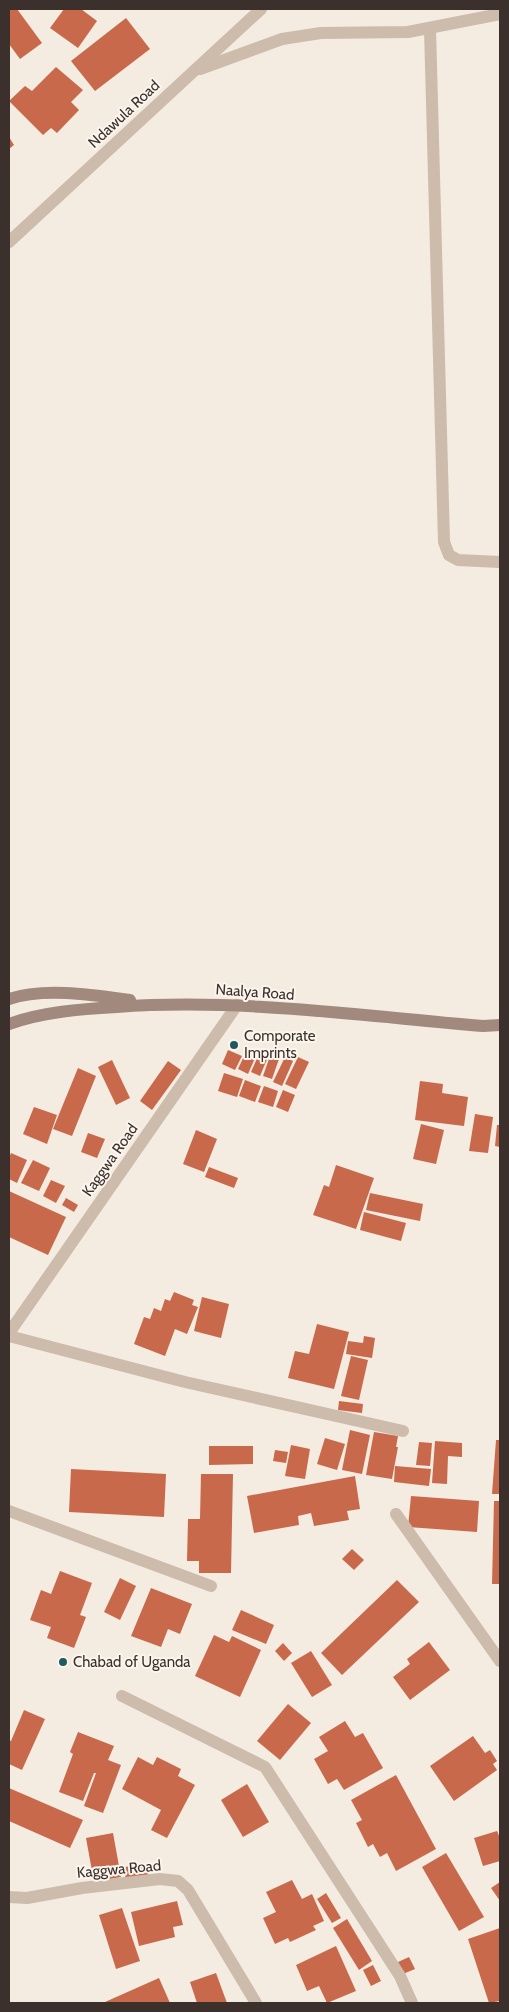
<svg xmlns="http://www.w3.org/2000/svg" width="509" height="2012" viewBox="0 0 509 2012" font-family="Cabin,sans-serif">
<rect width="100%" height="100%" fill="#f4ebe1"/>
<g fill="#c8694b">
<polygon points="9,9 17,9 42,43 20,59 9,44"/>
<polygon points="64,9 81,9 97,21 78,48 50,28"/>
<polygon points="126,18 150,49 95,91 71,61"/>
<polygon points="56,67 83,90 71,102 79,110 57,133 51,128 43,135 9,101 25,86 32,91"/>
<polygon points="9,137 14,145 9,149"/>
<polygon points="228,1050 242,1056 235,1070 222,1064"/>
<polygon points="245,1054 255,1058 248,1074 238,1069"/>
<polygon points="259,1054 268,1057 260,1076 251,1072"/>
<polygon points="270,1056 279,1059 272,1079 263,1076"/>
<polygon points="285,1057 293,1061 282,1086 273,1082"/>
<polygon points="298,1057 309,1062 296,1089 285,1084"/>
<polygon points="112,1060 130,1098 116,1105 98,1067"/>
<polygon points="168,1061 181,1070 152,1110 140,1101"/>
<polygon points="78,1068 96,1076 72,1136 53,1129"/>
<polygon points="224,1073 243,1079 237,1097 218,1091"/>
<polygon points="245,1080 261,1086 255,1102 239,1096"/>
<polygon points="420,1081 443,1084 442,1093 468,1097 464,1126 415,1120"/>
<polygon points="264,1086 278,1091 273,1107 258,1102"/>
<polygon points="283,1090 295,1095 288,1112 276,1107"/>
<polygon points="34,1107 57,1115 47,1144 23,1134"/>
<polygon points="475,1114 493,1117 488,1153 469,1151"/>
<polygon points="421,1124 444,1130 436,1164 413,1159"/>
<polygon points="497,1125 500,1125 500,1147 495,1146"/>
<polygon points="196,1130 217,1139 204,1172 183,1164"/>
<polygon points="88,1133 105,1139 97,1158 81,1152"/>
<polygon points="11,1153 27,1160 17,1183 9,1179 9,1158"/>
<polygon points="33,1160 50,1168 39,1191 21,1183"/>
<polygon points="336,1165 374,1178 356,1229 313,1215 324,1185 329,1187"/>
<polygon points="209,1167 238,1178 234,1188 205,1177"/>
<polygon points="51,1180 65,1186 56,1203 43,1196"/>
<polygon points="9,1191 66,1217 48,1255 9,1237"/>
<polygon points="370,1193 423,1204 420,1221 366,1210"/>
<polygon points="66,1198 78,1205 74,1212 62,1205"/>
<polygon points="364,1212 406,1223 401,1241 360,1230"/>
<polygon points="174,1292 194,1300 192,1305 198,1307 187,1334 175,1329 165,1356 134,1344 144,1317 150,1319 154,1308 161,1311 165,1299 170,1301"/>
<polygon points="202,1297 229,1304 221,1338 194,1331"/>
<polygon points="317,1324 349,1332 334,1389 288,1378 295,1351 309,1354"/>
<polygon points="364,1336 375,1338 372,1358 346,1354 348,1341 363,1343"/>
<polygon points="351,1356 368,1360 359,1400 341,1396"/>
<polygon points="339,1401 363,1404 362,1413 338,1410"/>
<polygon points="350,1430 370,1435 362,1474 342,1470"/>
<polygon points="374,1432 398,1436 396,1447 398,1447 392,1479 366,1475"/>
<polygon points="325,1438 345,1444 337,1470 317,1464"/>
<polygon points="496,1440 500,1440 500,1494 492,1494"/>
<polygon points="435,1441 462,1443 462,1457 448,1456 447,1484 432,1483"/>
<polygon points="419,1442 432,1443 430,1466 416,1465"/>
<polygon points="291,1445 310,1449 305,1479 285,1476"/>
<polygon points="209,1446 253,1446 253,1464 209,1465"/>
<polygon points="275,1450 288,1452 286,1463 273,1461"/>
<polygon points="395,1466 431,1469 429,1486 394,1482"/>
<polygon points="71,1469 166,1474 164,1517 69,1512"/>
<polygon points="201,1474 233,1474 231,1573 199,1573 199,1561 187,1561 188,1519 200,1519"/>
<polygon points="355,1476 360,1509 347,1511 349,1520 314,1526 311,1513 298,1516 299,1525 254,1533 247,1496"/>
<polygon points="411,1496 479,1501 477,1532 408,1527"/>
<polygon points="494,1501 500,1501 500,1584 492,1584"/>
<polygon points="352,1549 364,1560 354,1570 342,1559"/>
<polygon points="60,1571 92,1583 80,1615 86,1617 74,1648 47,1638 51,1627 30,1620 41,1590 51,1594"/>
<polygon points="120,1578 136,1586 120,1620 104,1612"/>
<polygon points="397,1580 419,1602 342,1675 321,1653"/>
<polygon points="151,1588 192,1604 180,1634 168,1629 161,1647 131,1636"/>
<polygon points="241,1610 274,1625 266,1644 232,1630"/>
<polygon points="214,1635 229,1642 232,1636 261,1650 240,1697 195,1676"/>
<polygon points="429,1642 450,1670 410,1700 393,1677 410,1664 407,1659"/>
<polygon points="283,1643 292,1653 284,1661 275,1651"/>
<polygon points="311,1651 332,1685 312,1697 291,1663"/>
<polygon points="288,1704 311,1723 280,1760 257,1741"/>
<polygon points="24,1710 45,1719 22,1770 9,1764 9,1740 11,1741"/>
<polygon points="345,1721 355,1737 363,1733 383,1768 344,1790 337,1779 328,1784 314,1759 328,1751 319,1737"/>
<polygon points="78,1732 114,1746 108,1760 121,1765 103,1813 84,1806 96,1773 94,1773 83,1801 59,1792 73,1754 70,1752"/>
<polygon points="473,1736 485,1753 490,1750 497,1761 493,1764 497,1770 454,1801 430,1766"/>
<polygon points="138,1757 153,1765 157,1757 181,1769 178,1776 195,1785 167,1838 151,1830 161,1810 122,1789"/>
<polygon points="396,1775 436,1849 396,1871 387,1853 380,1857 373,1844 368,1847 356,1823 362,1820 351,1800"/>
<polygon points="247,1784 269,1822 243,1837 221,1800"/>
<polygon points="9,1788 83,1820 70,1848 9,1821"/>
<polygon points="497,1831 500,1838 500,1861 483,1866 474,1838"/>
<polygon points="113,1833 121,1877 94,1882 86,1838"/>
<polygon points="446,1853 484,1917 459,1931 422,1867"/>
<polygon points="147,1864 149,1877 126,1881 124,1867"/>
<polygon points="292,1880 302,1899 312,1894 324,1921 313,1926 316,1930 290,1942 288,1938 275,1944 263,1918 276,1912 266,1892"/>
<polygon points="500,1882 500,1901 491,1888"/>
<polygon points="326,1893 341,1918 332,1923 317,1899"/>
<polygon points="177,1901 183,1925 173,1927 175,1937 139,1946 131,1912"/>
<polygon points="122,1908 140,1961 116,1969 99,1915"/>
<polygon points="347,1919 372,1961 359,1970 333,1928"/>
<polygon points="500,1928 500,2001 489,2003 468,1939"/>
<polygon points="336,1946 356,1991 327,2003 319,1986 307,1991 296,1965"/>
<polygon points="409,1957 415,1969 403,1974 398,1962"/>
<polygon points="373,1965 381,1981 371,1986 363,1970"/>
<polygon points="216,1973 227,2003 197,2003 190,1982"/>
<polygon points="159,1978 170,2003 105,2003 105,2002"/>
</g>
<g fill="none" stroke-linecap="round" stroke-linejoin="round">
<g stroke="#cdbbac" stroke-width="12">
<polyline points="430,29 444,542 449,555 458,560 500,562"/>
<polyline points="200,69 282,39 321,33 408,32 500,14"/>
<polyline points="9,242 261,9"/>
<polyline points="9,1333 237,1005"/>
<polyline points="9,1336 185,1382 403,1431"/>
<polyline points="9,1511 211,1586"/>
<polyline points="396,1514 500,1661"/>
<polyline points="122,1696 265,1767 400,1976 412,2003"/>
<polyline points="9,1897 27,1898 82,1888 160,1879 178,1881 188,1890 256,2003"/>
</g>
<g stroke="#a18a7d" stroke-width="12">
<path d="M9,999c35,-12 85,-4 121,1"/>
<path d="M9,1024c33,-12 72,-15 108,-17 122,-9 245,9 366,19l17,-1"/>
</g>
</g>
<g fill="#1f5a5e" stroke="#fbf5ee" stroke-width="2">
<circle cx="234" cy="1045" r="5"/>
<circle cx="63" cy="1662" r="5"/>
</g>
<g text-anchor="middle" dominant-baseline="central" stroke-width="4" stroke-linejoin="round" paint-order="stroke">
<g font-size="15" fill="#3b302b" stroke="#fbf5ee">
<text transform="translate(124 114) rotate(-43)">Ndawula Road</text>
<text transform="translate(255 992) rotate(4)">Naalya Road</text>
<text transform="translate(110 1160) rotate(-55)">Kaggwa Road</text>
<text transform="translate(119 1869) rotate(-5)">Kaggwa Road</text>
</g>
<g font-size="15" fill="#3b302b" stroke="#fbf5ee" text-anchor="start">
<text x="244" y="1036">Comporate<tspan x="244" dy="17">Imprints</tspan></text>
<text x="73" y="1662">Chabad of Uganda</text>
</g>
</g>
<rect width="509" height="2012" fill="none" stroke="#3b302b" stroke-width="20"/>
</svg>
